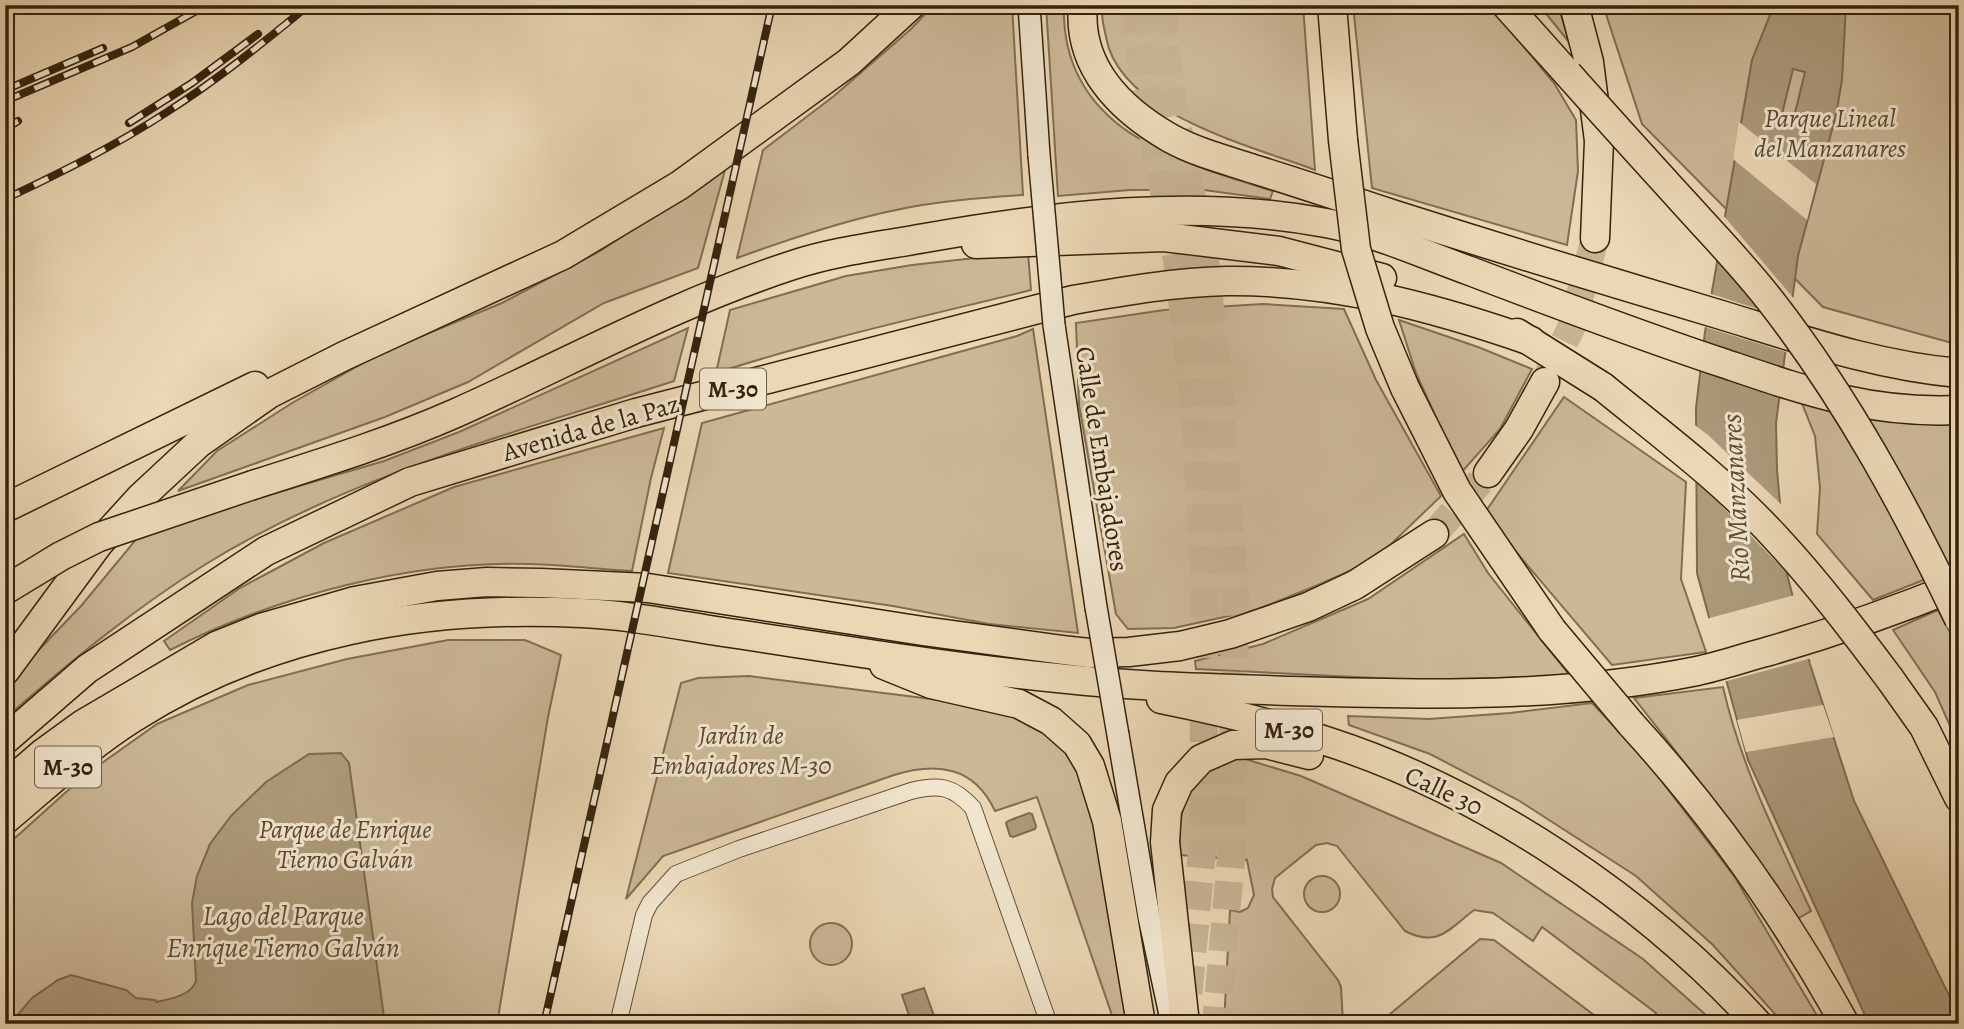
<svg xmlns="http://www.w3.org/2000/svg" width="1964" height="1029" viewBox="0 0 1964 1029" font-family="Alegreya,serif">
<rect width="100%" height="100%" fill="#ead7b4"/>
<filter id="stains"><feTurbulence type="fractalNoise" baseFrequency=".00286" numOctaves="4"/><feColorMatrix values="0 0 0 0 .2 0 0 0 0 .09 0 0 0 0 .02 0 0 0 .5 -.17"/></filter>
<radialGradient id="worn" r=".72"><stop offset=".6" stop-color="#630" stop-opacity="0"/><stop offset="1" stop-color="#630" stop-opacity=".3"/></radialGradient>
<g fill="#cbb897" stroke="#806e52" stroke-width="2">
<path d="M934,5h78l11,190c-42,3 -85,6 -127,15 -54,11 -107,29 -159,48l26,-108 71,-54 77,-67z"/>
<path d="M1046,5h18c-4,124 113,157 209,186l-3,8 -66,-9h-74l-72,6z"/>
<path d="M1104,5h199l12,165c-63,-24 -196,-56 -209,-133 -2,-11 -6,-21 -2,-32z"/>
<polygon points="1353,5 1489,5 1554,83 1576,120 1578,171 1567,245 1372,188"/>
<polygon points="1539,5 1558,5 1569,42"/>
<polygon points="1603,5 1959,5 1959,345 1823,307 1642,124"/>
<polygon points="725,170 698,268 604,303 468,382 385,417 178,491 217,451 292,403 383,352 502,303 600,251"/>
<path d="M1028,252l3,38c-105,26 -211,49 -315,83l14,-63 116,-34 66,-11z"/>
<polygon points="1263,304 1344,309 1376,380 1441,496 1387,548 1354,569 1318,585 1256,610 1174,628 1128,629 1116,614 1079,405 1076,323 1164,310"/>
<polygon points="1399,320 1478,347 1532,369 1500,429 1461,473 1416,373"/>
<path d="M688,328l-14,53c-159,52 -324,94 -468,183 -71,44 -135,97 -198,152l-3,-3v-19l26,-36 50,-52 57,-69 62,-22 184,-54 75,-29z"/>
<polygon points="1033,329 1078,633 989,624 893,606 668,573 702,423 1017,336"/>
<polygon points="1564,397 1686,482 1681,579 1706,652 1612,665 1484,514"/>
<polygon points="1801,401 1959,423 1959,566 1873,600 1817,534 1820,488 1815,436"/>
<path d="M664,428l-13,50 -19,93c-34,-2 -68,-6 -101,-7 -120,-4 -254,32 -361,86l-6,-9 76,-53 84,-45 130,-56z"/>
<polygon points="1464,534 1488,573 1570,676 1415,680 1196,669 1195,661 1263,644 1368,599"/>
<polygon points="1938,610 1959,649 1959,746 1935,692 1893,630"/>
<polygon points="448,640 525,640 561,655 548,717 497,1024 5,1024 5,847 85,775 157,724 248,685 347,659"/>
<path d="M749,676l254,32 25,9 43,35 25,74 35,198h-16l-78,-227 -42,14c-21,-45 -58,-49 -101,-36l-231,81 -37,43 55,-216 17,-5z"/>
<path d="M1723,687c18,80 54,150 88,224l-14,8 -61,-91 -102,-130z"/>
<polygon points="1592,703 1644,758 1734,876 1822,1024 1784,1024 1713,945 1636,876 1518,800 1430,754 1349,725 1348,716 1429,719 1510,713"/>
<path d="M1245,759l56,17 200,87 142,96 73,65h-67l7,-11 -114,-86 -9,14 -40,-28 -19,-3c-25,19 -36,38 -69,21l-68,-85 -10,-3 -11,2 -41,33 -3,11 1,8 65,83 3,7 2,37h-119l6,-114 10,2 8,-4 6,-13 -7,-35 -67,-5c-3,-32 1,-68 34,-85 9,-5 21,-8 31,-11z"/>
<circle cx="1322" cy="894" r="18"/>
<circle cx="831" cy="944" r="21"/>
<polygon points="1480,939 1494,940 1606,1024 1378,1024"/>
</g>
<g fill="#ac9a7b" stroke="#7c6a4f" stroke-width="2" fill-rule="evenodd">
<path d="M1774,5h72l-4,75 -6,35 -38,141 -22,167 1,47 9,100 24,94 44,137 105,215v8h-90l-121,-264 -51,-187 -1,-165 9,-76 47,-272zM1793,69l12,3 -11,45 -12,-3z"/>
<path d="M341,753l8,10 36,261h-193l-6,-6 -10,6h-166l22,-26 26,-18 13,-5 55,15 10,8 19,2 1,2c14,-3 35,-6 40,-21l-4,-78 5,-27 13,-32 21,-28 35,-34 43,-28z"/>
<polygon points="1029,813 1032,814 1036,826 1035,829 1013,837 1010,836 1006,823 1008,821"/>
<polygon points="924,988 937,1024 912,1024 902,995"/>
</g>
<g fill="#ead7b4">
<polygon points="1739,122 1816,184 1807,220 1733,159"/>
<polygon points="1723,215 1796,301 1789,353 1702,326 1708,293 1758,309 1715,257"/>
<polygon points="1692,423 1708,435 1784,507 1791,577 1712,496 1692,479"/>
<polygon points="1795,595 1812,658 1723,682 1706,619"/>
<polygon points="1823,705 1834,737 1746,752 1737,720"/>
</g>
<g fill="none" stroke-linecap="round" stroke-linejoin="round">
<g stroke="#c6b392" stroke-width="28" stroke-dasharray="28 14" stroke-linecap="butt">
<polyline points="1137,5 1138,41 1150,120 1177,259 1195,408 1205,585 1203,841 1188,998"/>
<polyline points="1165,5 1164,40 1176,120 1205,261 1220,399 1235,597 1232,848 1216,1024"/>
<polyline points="1546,379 1572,326 1595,238"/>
<polyline points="1434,534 1488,473"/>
</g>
<g stroke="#625036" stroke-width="18">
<path id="minor" d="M618,1024l26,-109 6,-12 26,-29 63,-25 172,-58c28,-7 42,-5 62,17l76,216"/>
</g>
<g stroke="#34230c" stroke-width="24">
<g id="secondary">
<polyline points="1029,5 1039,155"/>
<polyline points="1054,325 1096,607"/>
<polyline points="1118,735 1149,917 1172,1024"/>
</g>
</g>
<g stroke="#34230c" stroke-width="31">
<g id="motorway">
<path d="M1083,5c-6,62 38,105 87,133 27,15 60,23 90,33 45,14 90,29 135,44 107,34 215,67 323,99 79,24 158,52 241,59"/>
<polyline points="1332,5 1343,140"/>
<polyline points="1506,5 1568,74"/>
<polyline points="1574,5 1589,62 1599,141 1595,238"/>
<polyline points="976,244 1164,237 1279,251 1382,278"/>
<polyline points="1517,333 1603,387"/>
<polyline points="1405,388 1457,491 1552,630"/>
<polyline points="1488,473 1519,429 1545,382"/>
<path d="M253,485c69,-22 137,-43 203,-72 112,-50 220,-110 337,-148 42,-14 88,-19 132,-27 131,-23 268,-40 401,-15 49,9 97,31 144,48 84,32 168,64 253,92 83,28 146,51 236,47"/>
<polyline points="5,508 255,386"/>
<polyline points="884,665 931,684 1019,704 1051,721 1077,744 1090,766 1107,821 1141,1024"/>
<polyline points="5,671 99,543 141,497 199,443 269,394 344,356 563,255 680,185 849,62 911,5"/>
<polyline points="1890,679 1924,727 1959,798"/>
<path d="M1161,699c55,11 111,24 165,42 159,51 320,160 432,283"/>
<path d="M1631,724c85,93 153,190 214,300"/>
<path d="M5,740l82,-71 179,-118 144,-69 226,-69 437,-113c51,-9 103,-18 154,-19 106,-1 206,26 304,60"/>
<polyline points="5,786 43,753 83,724 216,646 261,628 355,601 437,586 487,582 541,583 648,588 923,631 1063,650 1089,653 1129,652 1180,646 1230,634 1308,607 1355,585 1434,534"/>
<path d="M5,820c42,-35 82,-73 128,-102 134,-86 292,-113 449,-105 47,2 95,12 141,19 115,17 229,36 344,47 74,8 149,9 224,12 135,4 273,7 406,-20 23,-5 46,-13 69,-19 66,-19 129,-41 193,-67"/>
<polyline points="1185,1024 1165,842 1167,810 1179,783 1201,759 1233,745 1266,744 1309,755"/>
</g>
</g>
<use href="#minor" stroke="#f1e5ce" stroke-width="16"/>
<use href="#secondary" stroke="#f1e5ce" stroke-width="21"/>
<use href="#motorway" stroke="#ead7b4" stroke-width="28"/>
<g stroke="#34230c" stroke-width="8">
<g id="rail">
<polyline points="5,90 103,48"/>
<polyline points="5,101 132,47 207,5"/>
<polyline points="129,123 192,83 258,34"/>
<polyline points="5,129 18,121"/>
<path d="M5,199c55,-26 110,-53 162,-87 50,-32 96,-69 142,-107"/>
<polyline points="544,1024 772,5"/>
</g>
</g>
<use href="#rail" stroke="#f1e5ce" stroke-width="5" stroke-dasharray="16" stroke-linecap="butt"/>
<g stroke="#34230c" stroke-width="24" stroke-linecap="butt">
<g id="secondary-bridge">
<polyline points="1039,155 1054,325"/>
<polyline points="1096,607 1118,735"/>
</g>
</g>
<g stroke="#34230c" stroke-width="31" stroke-linecap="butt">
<g id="motorway-bridge">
<path d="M1568,74c40,45 80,89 121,134 28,31 58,62 84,96 75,97 133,204 186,315"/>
<polyline points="1343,140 1356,249 1380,328 1405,388"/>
<path d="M1603,387c59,48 121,94 173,151 41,44 78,93 114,141"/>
<polyline points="5,590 61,556 99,537 253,485"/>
<polyline points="1552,630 1631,724"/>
</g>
</g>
<use href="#secondary-bridge" stroke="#f1e5ce" stroke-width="21"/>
<use href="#motorway-bridge" stroke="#ead7b4" stroke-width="28"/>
</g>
<g text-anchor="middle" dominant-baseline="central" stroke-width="6" stroke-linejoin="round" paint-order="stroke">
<g fill="#f1e5ce" stroke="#6d5d46" stroke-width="2">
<rect x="700" y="368.5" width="66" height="41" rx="5"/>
<rect x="1256" y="709.5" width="66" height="41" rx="5"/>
<rect x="35" y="746.5" width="66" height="41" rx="5"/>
</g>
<g font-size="24" font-weight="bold" fill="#34230c">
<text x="733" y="389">M-30</text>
<text x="1289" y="730">M-30</text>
<text x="68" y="767">M-30</text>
</g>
<g font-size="26" font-style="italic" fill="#5a482f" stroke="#f1e5ce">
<text x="1830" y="118">Parque Lineal<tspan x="1830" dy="30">del Manzanares</tspan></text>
<text x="741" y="735">Jardín de<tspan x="741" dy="30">Embajadores M-30</tspan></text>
<text x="345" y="829">Parque de Enrique<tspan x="345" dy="30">Tierno Galván</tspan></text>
</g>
<g font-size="26" fill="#34230c" stroke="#f1e5ce">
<text transform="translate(591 428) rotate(-16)">Avenida de la Paz</text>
<text transform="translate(1102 459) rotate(81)">Calle de Embajadores</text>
<text transform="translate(1444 791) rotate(25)">Calle 30</text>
</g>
<g font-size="28" font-style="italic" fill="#5e4d33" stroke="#f1e5ce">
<text transform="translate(1736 498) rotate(-93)">Río Manzanares</text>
<text x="283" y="916">Lago del Parque<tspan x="283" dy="32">Enrique Tierno Galván</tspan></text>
</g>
</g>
<rect width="1964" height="1029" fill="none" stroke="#ead7b4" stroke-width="28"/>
<rect x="7" y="7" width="1950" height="1015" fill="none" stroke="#34230c" stroke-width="3.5"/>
<rect x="14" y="14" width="1936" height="1001" fill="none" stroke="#34230c" stroke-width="2"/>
<rect width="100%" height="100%" filter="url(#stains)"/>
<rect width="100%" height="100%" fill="url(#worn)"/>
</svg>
